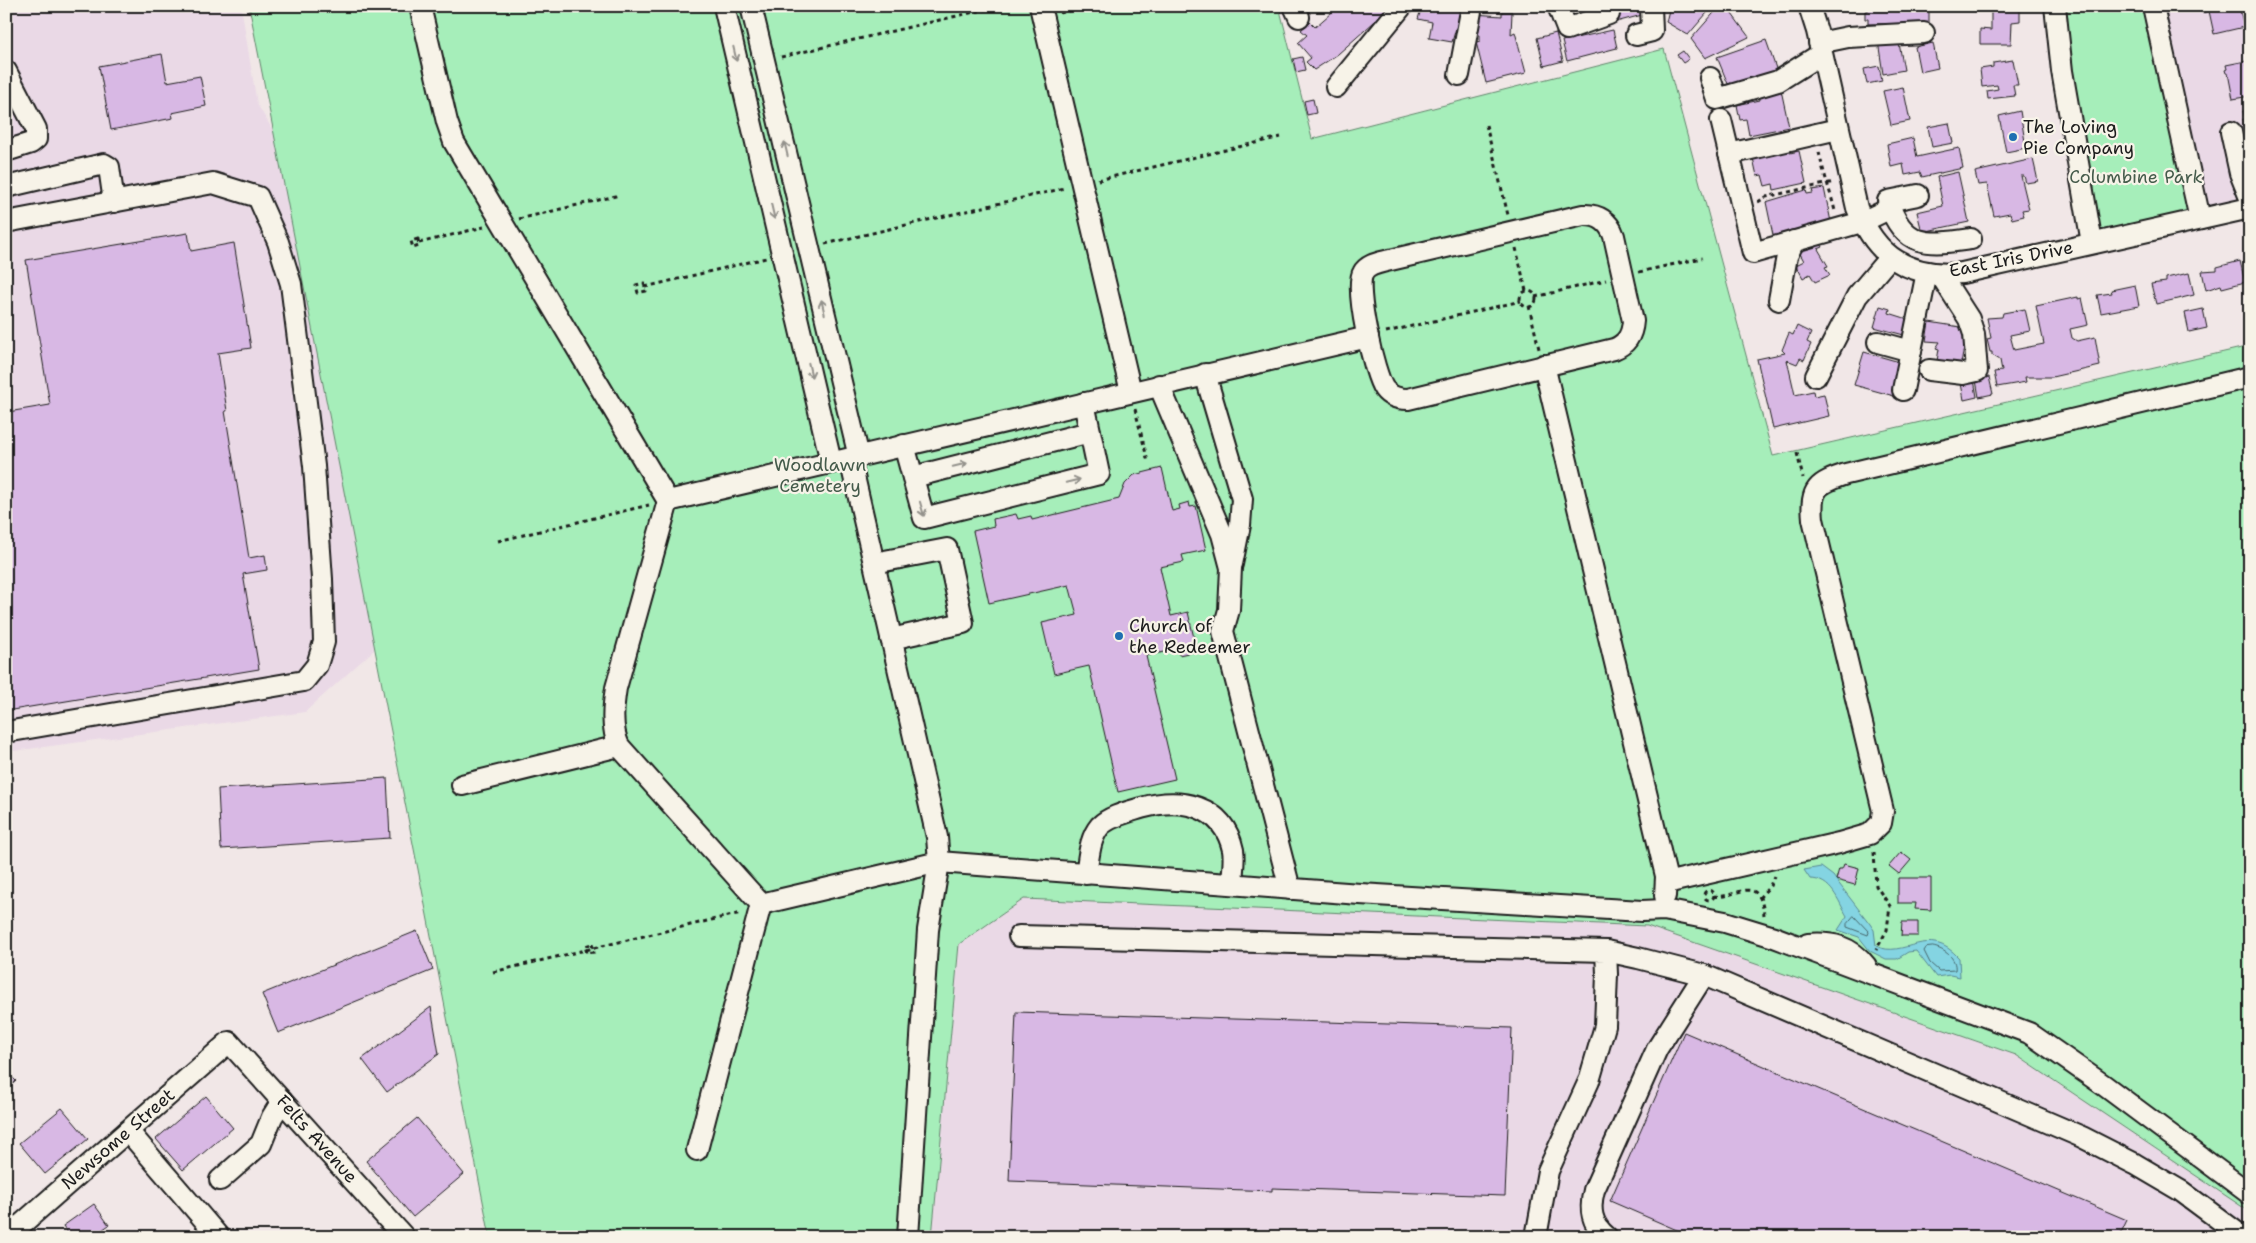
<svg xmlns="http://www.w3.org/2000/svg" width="2256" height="1243" viewBox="0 0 2256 1243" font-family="'Shantell Sans',sans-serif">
<rect width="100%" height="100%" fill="#f1e7e7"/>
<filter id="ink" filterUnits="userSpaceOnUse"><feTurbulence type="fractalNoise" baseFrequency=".02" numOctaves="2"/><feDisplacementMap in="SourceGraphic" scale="10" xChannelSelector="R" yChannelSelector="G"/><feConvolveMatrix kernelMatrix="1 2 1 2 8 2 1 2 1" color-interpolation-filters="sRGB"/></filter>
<g filter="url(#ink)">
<g fill="#ead9e6">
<polygon points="6,6 241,6 257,104 308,188 375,649 305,712 6,752"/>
<polygon points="2153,6 2250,6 2250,208 2200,219"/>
<polygon points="1024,899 1647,926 2016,1055 2247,1209 2250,1212 2250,1237 932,1237 959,944"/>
</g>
<g fill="#a6eeba" stroke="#61856b">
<polygon points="249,6 1279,6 1312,139 1664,49 1773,456 2250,346 2250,1212 2016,1055 1647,926 1024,899 959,944 932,1237 490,1237"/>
<polygon points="2055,6 2153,6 2200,219 2092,243"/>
</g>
<path fill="#84d4e2" stroke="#5a8a93" d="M1821,867l12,9 37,48 4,6 2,16c28,14 52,-23 83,12l1,19 -10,-2 -14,2 -20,-26 -8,1 -11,7h-11l-16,-8 -11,-14 -21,-7 9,-14c-9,-15 -15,-37 -37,-37l-6,-9z"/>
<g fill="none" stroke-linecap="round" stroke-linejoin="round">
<g stroke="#46666b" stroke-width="1">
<polygon points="1854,916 1869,932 1868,935 1847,927 1847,924"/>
<path d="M1933,947c11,2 24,11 22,23l-16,1 -9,-8 -6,-12 2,-3z"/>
</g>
</g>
<g fill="#d8b8e4" stroke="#1c1c1c">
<polygon points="1339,6 1392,6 1338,54 1314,70 1306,62 1311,58 1298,43 1307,35 1301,30 1310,22 1315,27"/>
<polygon points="1422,6 1440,6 1451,9 1452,6 1462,7 1452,42 1429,38 1432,22 1418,19"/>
<polygon points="1562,6 1584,6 1567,15"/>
<polygon points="1612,6 1643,6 1641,9 1642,15 1616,22"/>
<polygon points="1670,6 1713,6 1688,35 1666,22"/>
<polygon points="1720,6 1726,6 1749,37 1705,58 1691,39"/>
<polygon points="1868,6 1929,6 1929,23 1868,24 1868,19 1865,19 1865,11 1868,11"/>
<polygon points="2200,6 2239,6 2244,27 2214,34 2209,11 2202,13"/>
<polygon points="2002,7 2020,7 2020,21 2012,22 2011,44 1980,44 1980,29 1991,30 1991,10 2002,10"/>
<polygon points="1502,12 1512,12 1511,34 1515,32 1526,73 1486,83 1476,42 1480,41 1480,35 1472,35 1474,14 1502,16"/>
<polygon points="1613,30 1617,48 1567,61 1562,41"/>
<polygon points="1556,33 1563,61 1544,66 1537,38"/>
<polygon points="1898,38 1904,70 1883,74 1878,41"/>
<polygon points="1766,40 1779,77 1734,91 1731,83 1728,84 1717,57"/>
<polygon points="1933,43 1938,68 1920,72 1915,47"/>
<polygon points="1683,51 1689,59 1683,63 1677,55"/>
<polygon points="162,54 167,82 200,76 206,106 172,113 173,118 111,130 99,66"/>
<polygon points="1302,57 1305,70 1296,72 1293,59"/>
<polygon points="2013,60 2018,85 2013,85 2015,96 1988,99 1987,91 1998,89 1997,85 1982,87 1980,69 1993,67 1993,63"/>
<polygon points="2246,61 2250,79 2250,96 2233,99 2228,73 2226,73 2225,70 2227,69 2226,65"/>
<polygon points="1879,66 1882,81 1867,84 1864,69"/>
<polygon points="1903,87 1910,121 1891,125 1883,91"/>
<polygon points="1781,90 1789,127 1749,135 1746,119 1740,120 1737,105 1760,100 1759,94"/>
<polygon points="1313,99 1316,113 1307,115 1304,101"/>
<polygon points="2250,109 2250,154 2245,155 2242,145 2248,143 2243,119 2245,119 2243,111"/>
<polygon points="2020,111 2026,148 2006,152 1999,116"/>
<polygon points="1949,123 1953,143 1932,147 1928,127"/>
<polygon points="1913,138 1917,157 1959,148 1963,168 1922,177 1920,172 1905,175 1903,164 1891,167 1887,144"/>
<polygon points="1790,150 1790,153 1799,151 1806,183 1774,190 1773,184 1765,186 1762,175 1757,176 1753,158"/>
<polygon points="2033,159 2038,181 2026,183 2024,176 2021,176 2029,209 2022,210 2024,216 2012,219 2010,213 1994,216 1987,184 1978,185 1975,172"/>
<polygon points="1958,172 1969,222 1922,232 1917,212 1943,206 1937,177"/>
<polygon points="1824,188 1831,222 1774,240 1766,202 1806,190 1807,194 1813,193 1812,190"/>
<polygon points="188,233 191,251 234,243 251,348 218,353 227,411 225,411 249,558 265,555 267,570 243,574 259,669 6,711 6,421 9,420 8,412 50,405 26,260"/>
<polygon points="1817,237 1823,247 1818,249 1828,266 1825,267 1830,275 1815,282 1810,274 1803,278 1796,265 1804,261 1797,248"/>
<polygon points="2240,261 2245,282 2222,288 2221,285 2206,290 2202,271 2217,270 2217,267"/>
<polygon points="2189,273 2194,295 2156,304 2151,284 2166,282 2166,278"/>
<polygon points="2135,285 2139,306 2101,313 2097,295 2112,293 2111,290"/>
<polygon points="2078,297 2078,299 2082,298 2088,325 2070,329 2072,338 2077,341 2095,337 2100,366 2052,377 2025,377 2026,382 1997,387 1994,372 2002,371 2000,360 1992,355 1992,352 1990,352 1987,339 1991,338 1987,318 2002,317 2003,313 2025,309 2030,331 2010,335 2014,350 2044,344 2036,306"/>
<polygon points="1880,306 1890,309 1889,313 1908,319 1904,335 1874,327"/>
<polygon points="2203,309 2207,328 2189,332 2185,313"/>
<polygon points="1929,322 1967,328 1961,365 1937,361 1939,349 1936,348 1940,342 1926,341"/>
<polygon points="1797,326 1811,333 1807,342 1811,344 1804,360 1800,358 1797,364 1787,360 1795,395 1813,391 1814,396 1824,394 1829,416 1773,429 1757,359 1785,353 1782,350 1789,333 1793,335"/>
<polygon points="1864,352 1903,363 1894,396 1854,385"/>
<polygon points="1989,377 1993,394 1979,397 1976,380"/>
<polygon points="1974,380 1977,397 1964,400 1961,383"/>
<polygon points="1162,468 1172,511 1180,509 1179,505 1189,502 1190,507 1196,506 1206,550 1182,555 1184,562 1160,567 1171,616 1188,612 1197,651 1179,655 1178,649 1146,656 1175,779 1118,792 1089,666 1054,674 1042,623 1077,615 1069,585 989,603 973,531 994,526 993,519 1016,514 1018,519 1031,516 1032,520 1119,499 1125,484 1134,475"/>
<polygon points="387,778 390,838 221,849 218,789"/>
<polygon points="1901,852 1911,860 1899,874 1889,866"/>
<polygon points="1844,864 1859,868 1855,885 1836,880 1839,869 1842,869"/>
<polygon points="1898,878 1931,878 1931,910 1915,909 1916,903 1898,903"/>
<polygon points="1902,922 1918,922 1918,936 1901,936"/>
<polygon points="417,931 433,970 278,1033 262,994"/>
<polygon points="431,1007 439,1054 387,1092 362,1059"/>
<polygon points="1016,1012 1512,1028 1505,1196 1272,1188 1272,1191 1009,1181"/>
<polygon points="1684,1032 2127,1220 2119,1237 1693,1237 1610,1201"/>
<polygon points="6,1071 16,1081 6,1090"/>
<polygon points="206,1096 233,1128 183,1170 156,1139"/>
<polygon points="62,1108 88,1139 45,1174 19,1143"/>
<polygon points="417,1118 464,1174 413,1217 366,1161"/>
<polygon points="94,1204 109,1225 92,1237 71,1237 63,1226"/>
</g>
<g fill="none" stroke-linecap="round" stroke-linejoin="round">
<g stroke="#1c1c1c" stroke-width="24">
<g id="minor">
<polyline points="420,6 447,122 454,142 668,501 1368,337"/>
<polyline points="724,6 831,462"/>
<polyline points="751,6 859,457"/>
<polyline points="1040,6 1131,392"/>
<polyline points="1294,6 1299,17"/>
<polyline points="1558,6 1567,29 1609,14 1607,6"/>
<path d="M1809,6l8,25 40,177c19,49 52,70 105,65l288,-65"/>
<polyline points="2055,6 2062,71 2092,243"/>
<polyline points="2153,6 2200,219"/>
<polyline points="1636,35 1652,31 1651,6"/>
<polyline points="1819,43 1848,37 1924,33"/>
<polyline points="6,71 36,129 36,139 31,143 6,151"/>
<polyline points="1459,75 1472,6"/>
<polyline points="1710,78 1717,99 1778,81 1821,54"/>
<polyline points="1336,87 1402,6"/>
<polyline points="1721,120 1753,253 1862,222 1891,208"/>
<polyline points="2231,132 2240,173 2250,198"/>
<polyline points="1729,154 1838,129"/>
<polyline points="6,187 104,164 109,167 114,202"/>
<path d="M1918,195l-30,6c15,48 41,44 83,38"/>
<path d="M1583,215c15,-1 26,6 31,21l19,85c-1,14 -6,23 -19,28l-206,50c-9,0 -18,-2 -24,-10 -10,-14 -30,-102 -21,-116 4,-8 15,-10 23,-12z"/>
<polyline points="6,222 213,183 258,197 278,242 291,284 314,466 322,579 324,642 317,665 304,681 6,732"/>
<polyline points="1779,300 1787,256 1794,241"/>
<polyline points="1878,342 1911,351"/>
<polyline points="1544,365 1666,876 1665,896"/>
<polyline points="1929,370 1963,374 1977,371 1974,334 1969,319 1940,274"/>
<polyline points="1205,374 1242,499 1240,525 1232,564"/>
<polyline points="1816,376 1857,296 1890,257"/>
<polyline points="1159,385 1222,534 1231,568 1229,610 1223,631 1290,889"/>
<polyline points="1903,390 1927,272"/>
<polyline points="904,445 924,518 1099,474 1084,403"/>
<polyline points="850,459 937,837 939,862 928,930 908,1237"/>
<polyline points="913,477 1090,432"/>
<path d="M668,501l-52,187c-3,19 -5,40 3,58l142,158"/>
<polyline points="874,563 947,549 963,623 891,639"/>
<polyline points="462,785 619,746"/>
<path d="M1086,874c3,-16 3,-35 14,-48 10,-10 28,-14 41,-18 39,-11 82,-4 92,42 2,11 -1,24 -1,34"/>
<path d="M1666,883l173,-40 31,-9 11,-11 2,-12 -70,-292c-3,-31 5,-36 33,-45l404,-97"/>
<polyline points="1019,936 1606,951 1607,974 1605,1026 1589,1081 1548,1171 1536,1237"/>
<path d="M1808,944c24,-2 43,2 58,22"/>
<polyline points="1606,951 1638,958 1704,975 2082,1137 2135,1164 2181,1191 2243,1237"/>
<polyline points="128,1131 219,1237"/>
<polyline points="697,1150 761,904 939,862 1360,894 1642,911 1664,910 1725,922 1774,937 2029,1033 2105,1086 2250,1194"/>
<polyline points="220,1180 261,1144 272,1117 282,1101"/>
<polyline points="7,1237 229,1042 404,1237"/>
<path d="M1607,1237c-16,-13 -18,-28 -13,-47l63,-141 47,-74"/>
</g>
</g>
<g stroke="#1c1c1c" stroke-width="3" stroke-dasharray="4 4" stroke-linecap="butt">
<polyline points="1060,13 1089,6"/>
<polyline points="781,57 1000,6"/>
<polyline points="1486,125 1508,215"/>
<path d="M1819,152c4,20 11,38 16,59"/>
<polyline points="1098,180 1281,137"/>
<polyline points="1758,202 1766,197 1834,182"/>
<polyline points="519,219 620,195"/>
<polygon points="418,239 419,246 413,248 411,241"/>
<polyline points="419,243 484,227"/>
<polyline points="825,244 1065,188"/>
<polyline points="1516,248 1526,291"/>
<polyline points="1639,272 1702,258"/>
<polygon points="644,283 646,291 638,293 636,285"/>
<polyline points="645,287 766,258"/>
<circle cx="1528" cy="299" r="8"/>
<polyline points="1535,297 1606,280"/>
<polyline points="1529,306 1539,349"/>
<polyline points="1386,332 1521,301"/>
<polyline points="1135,409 1148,462"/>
<polyline points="1797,453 1803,478"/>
<polyline points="498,541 649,505"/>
<polyline points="1874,852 1876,886 1890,906 1887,930 1876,950"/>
<circle cx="1709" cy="895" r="5"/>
<path d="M1714,896c18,5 46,-26 50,19"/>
<polyline points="1759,898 1770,886 1774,876"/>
<polygon points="592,944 594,952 587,953 585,946"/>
<polyline points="493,972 741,913"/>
</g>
<use href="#minor" stroke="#f7f3e8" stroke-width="20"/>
</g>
<defs><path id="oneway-shaft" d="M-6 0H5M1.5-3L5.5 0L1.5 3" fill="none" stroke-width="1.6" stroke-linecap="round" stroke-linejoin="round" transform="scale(1.25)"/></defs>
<g stroke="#94928c">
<use href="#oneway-shaft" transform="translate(735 54) rotate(77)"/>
<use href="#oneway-shaft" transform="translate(786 149) rotate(-103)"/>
<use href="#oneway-shaft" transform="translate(773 212) rotate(77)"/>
<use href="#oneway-shaft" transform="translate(823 307) rotate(-103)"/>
<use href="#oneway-shaft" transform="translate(810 370) rotate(77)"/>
<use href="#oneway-shaft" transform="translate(960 465) rotate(-14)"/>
<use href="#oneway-shaft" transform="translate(1073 481) rotate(-14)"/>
<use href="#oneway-shaft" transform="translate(922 509) rotate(74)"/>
</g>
</g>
<g fill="#1f6fb2" stroke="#f7f3e8" stroke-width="2">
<circle cx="2013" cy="137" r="5"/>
<circle cx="1119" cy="636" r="5"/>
</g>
<g text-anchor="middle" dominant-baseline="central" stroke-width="4.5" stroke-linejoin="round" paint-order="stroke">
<g font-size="18" fill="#1c1c1c" stroke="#f7f3e8" text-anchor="start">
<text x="2023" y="127">The Loving<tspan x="2023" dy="21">Pie Company</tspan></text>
<text x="1129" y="626">Church of<tspan x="1129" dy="21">the Redeemer</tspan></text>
</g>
<g font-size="18" fill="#455b4b" stroke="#f7f3e8">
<text x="2136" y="177">Columbine Park</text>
<text x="820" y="465">Woodlawn<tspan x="820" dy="21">Cemetery</tspan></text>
</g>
<g font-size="18" fill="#1c1c1c" stroke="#f7f3e8">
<text transform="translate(2011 259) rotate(-11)">East Iris Drive</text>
<text transform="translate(118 1139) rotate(-41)">Newsome Street</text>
<text transform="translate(317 1139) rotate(48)">Felts Avenue</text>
</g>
</g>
<rect width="2256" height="1243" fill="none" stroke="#f7f3e8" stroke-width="25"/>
<rect x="12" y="12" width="2231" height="1218" fill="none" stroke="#1c1c1c" stroke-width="2" filter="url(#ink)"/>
</svg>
